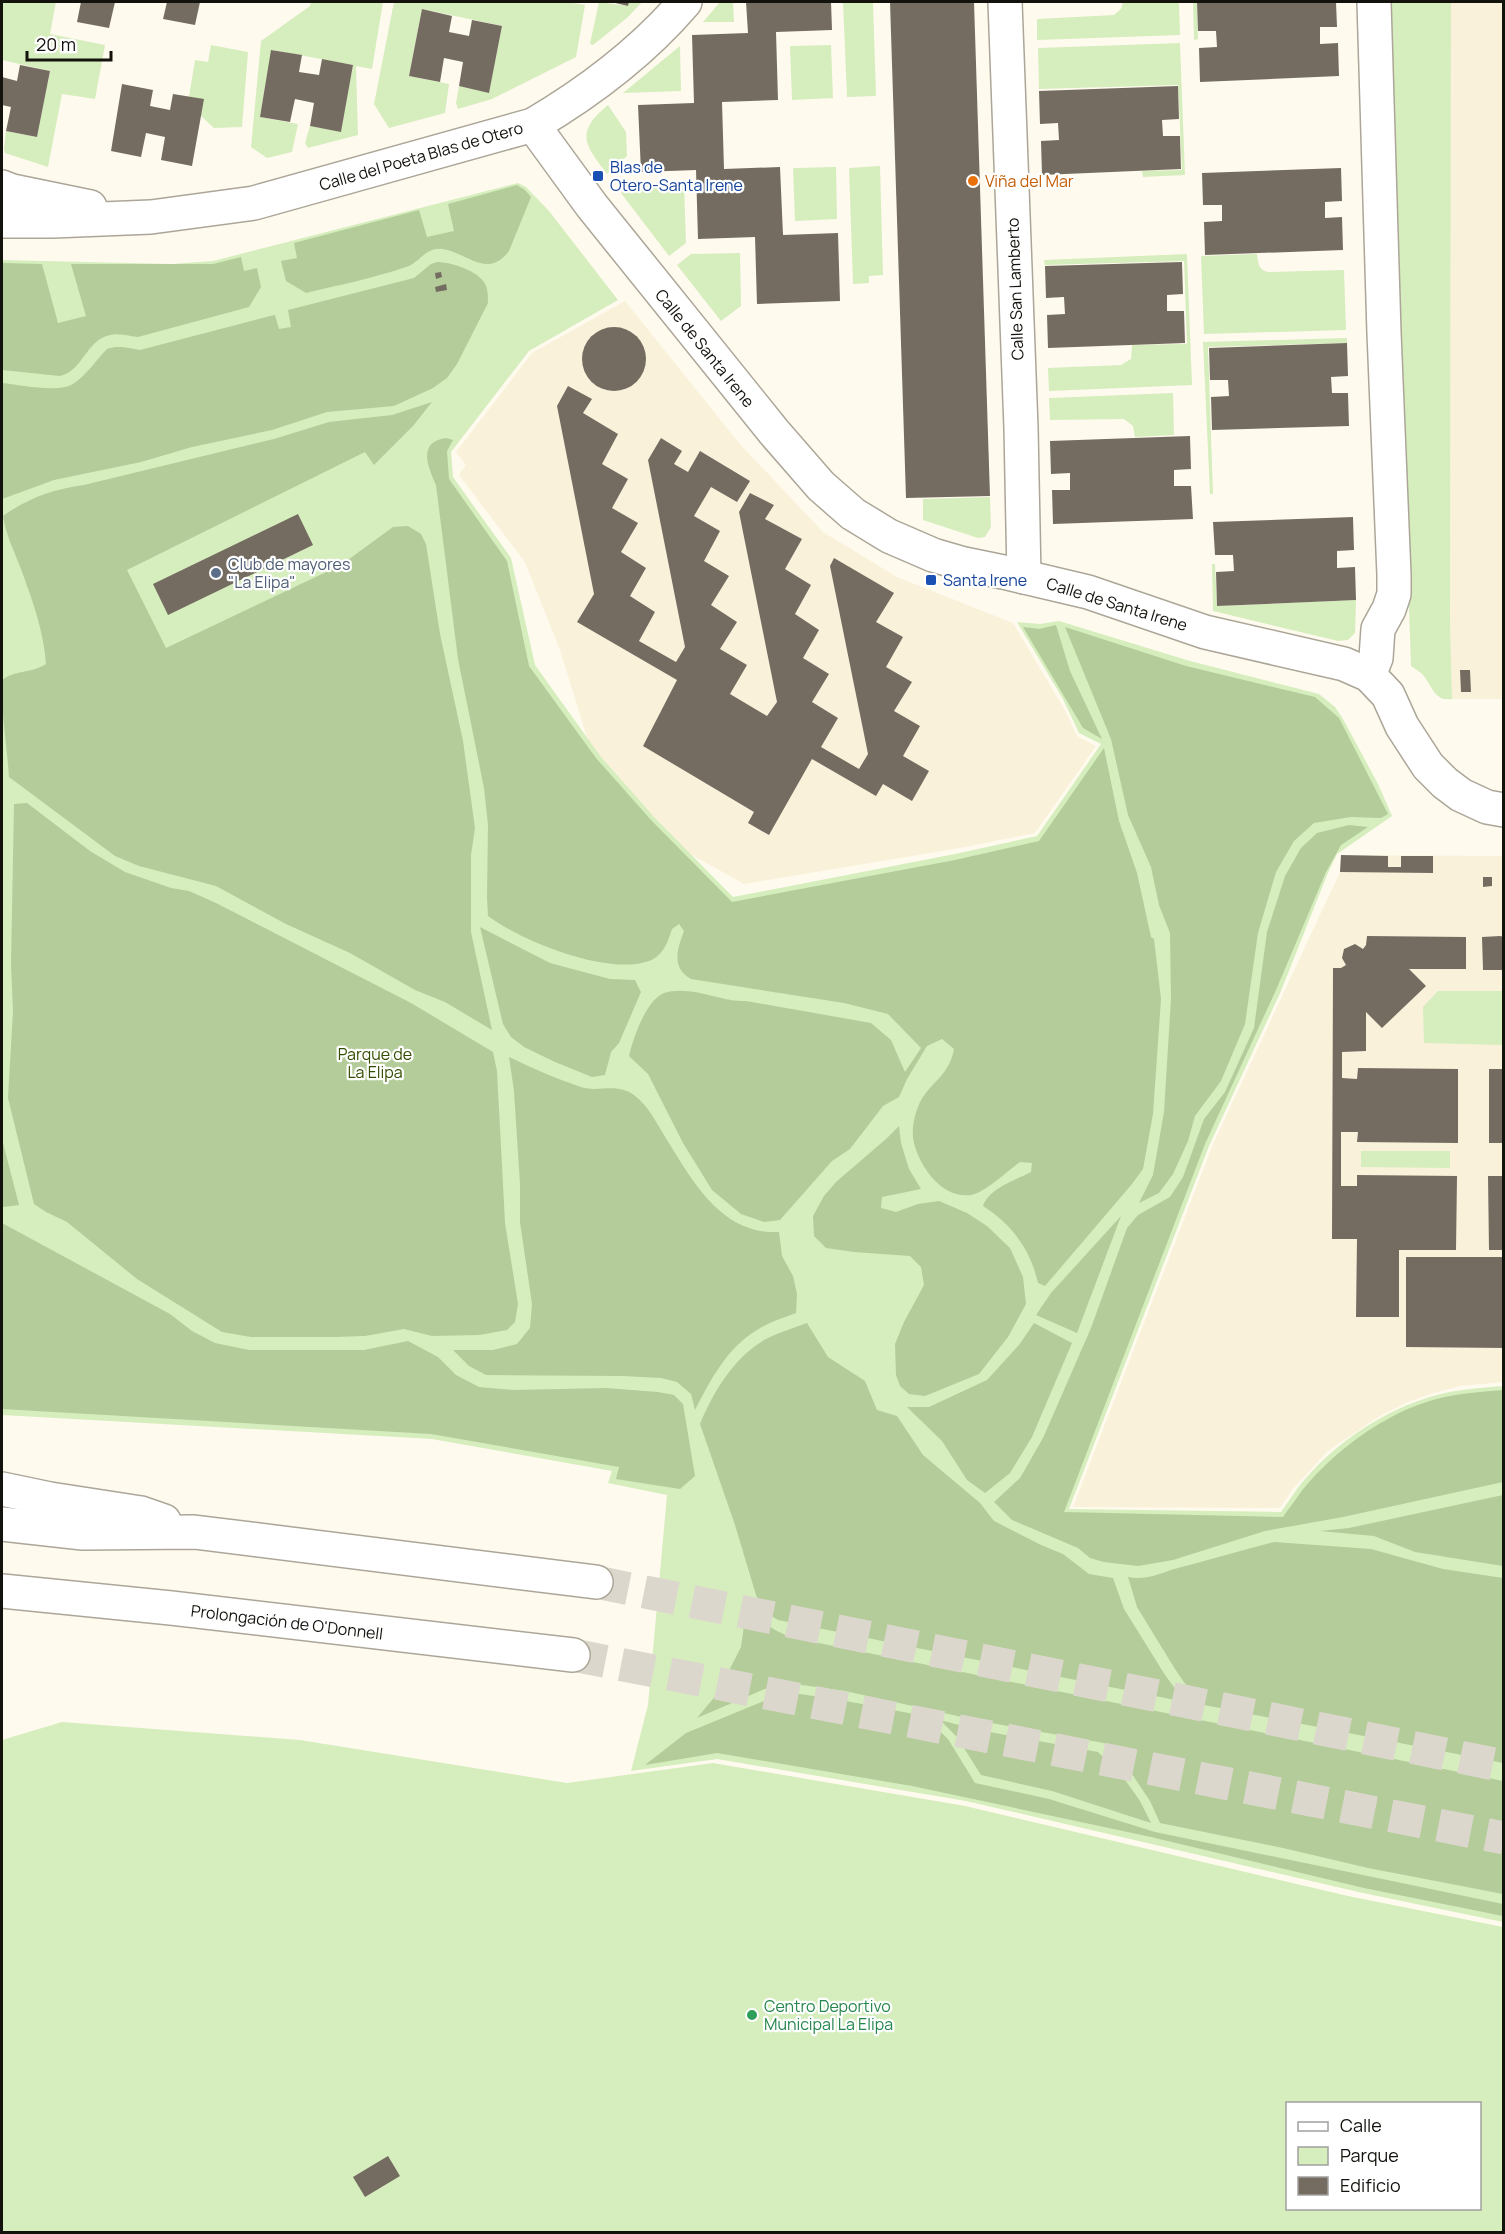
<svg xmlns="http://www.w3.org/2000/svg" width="1505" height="2234" viewBox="0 0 1505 2234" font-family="Manrope,sans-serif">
<rect width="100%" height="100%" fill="#fffaee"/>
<g fill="#f9f1da">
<polygon points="1451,2 1503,2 1503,699 1452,699 1450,620"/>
<polygon points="625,301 739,443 823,532 897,577 1013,623 1066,712 1077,736 1096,746 1035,833 960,848 744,884 609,809 560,650 525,562 459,475 466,465 456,452 532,353"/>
<polygon points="1341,855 1503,856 1503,1382 1460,1386 1434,1393 1410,1401 1378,1417 1328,1451 1292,1490 1280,1508 1073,1507 1213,1144 1340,872"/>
</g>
<g fill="#d6edbe" fill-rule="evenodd">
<polygon points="2,2 56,2 50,34 105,45 95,99 62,94 48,167 5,153 4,150 6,131 37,137 50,71 2,60"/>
<polygon points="311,2 383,2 372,69 356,66 358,135 308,148 305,143 310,126 341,131 353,65 272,50 260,117 298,124 292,152 267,158 251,147 261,41 310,6"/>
<polygon points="394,2 567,2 585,5 576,57 492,99 458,109 456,103 459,86 489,92 502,26 422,9 409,76 449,84 445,113 389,128 374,104"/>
<polygon points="599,2 628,6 629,2 642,2 628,17 593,45 590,44"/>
<polygon points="720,2 733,2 734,22 703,22"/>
<polygon points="843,2 873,2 876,96 847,97"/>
<polygon points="1123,2 1179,2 1180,35 1037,40 1037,19 1114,15 1121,9"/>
<polygon points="1193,2 1197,2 1198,39 1194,40"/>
<path d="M1388,2h63l-1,618 2,79c-18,3 -20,-14 -29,-24 -4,-4 -8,-6 -12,-9z"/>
<polygon points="1180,43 1185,175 1143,177 1142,171 1182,170 1178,85 1039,89 1038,48"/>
<polygon points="211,45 248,52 242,127 214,128 201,116 189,97 195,60 208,62"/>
<polygon points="831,45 833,98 792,100 790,46"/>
<polygon points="680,46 681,91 623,93"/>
<path d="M608,105l18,27 1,24 -20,18c-23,-30 -32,-42 1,-69z"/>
<polygon points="880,166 883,275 869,276 869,283 853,284 849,168"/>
<polygon points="836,167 837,219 795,221 793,168"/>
<path d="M518,183l8,4 23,24 69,89 -89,51 -78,101 2,25 58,81 24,107 66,92 55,62 77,78 222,-43 82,-18 64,-92 -22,-11 -16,-34 -46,-77 23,2 19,-3 131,40 129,33 16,13 8,12 35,65 14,32 -55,38 -10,21 -46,116 -72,155 -140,363 212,3c8,-11 15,-23 24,-33 39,-45 98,-81 157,-89 14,-2 28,-3 41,-4v536l-140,-29 -397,-92 -249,-42 -86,12 17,-66 19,-210 -59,-12 4,-12 -180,-32 -430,-24v-1155l170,4 41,-3z"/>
<polygon points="684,184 686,243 669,256 621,193 631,186"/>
<polygon points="740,253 741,306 721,321 677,265 691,254"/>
<polygon points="1187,254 1192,385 1049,391 1048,368 1121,365 1131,359 1132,345 1187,344 1184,261 1045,265 1044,260"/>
<path d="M1257,254c1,8 1,16 11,18l76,-2 2,60 -142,4 -3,-78z"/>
<polygon points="1347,338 1347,343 1208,347 1213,494 1210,494 1203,342"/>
<polygon points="1173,393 1174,435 1135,437 1133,426 1124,419 1050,420 1049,398"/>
<polygon points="990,497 991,527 985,537 978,538 923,520 923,499"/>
<polygon points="1212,564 1215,564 1217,606 1356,600 1355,633 1348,640 1338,641 1213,611"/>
<polygon points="1438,991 1503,991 1503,1045 1424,1043 1423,1007"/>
<polygon points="1361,1151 1450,1151 1450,1168 1361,1167"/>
<path d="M62,1722l238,18 267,43 146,-20 252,43 383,90 155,31v305h-1501v-492zM1288,2104h192v104h-192z"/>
</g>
<g fill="#b3cc99">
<path d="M517,185l8,5 6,7 -22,54c-22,29 -42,1 -67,-2 -17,-2 -22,14 -36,18 -32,11 -67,18 -100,26l-20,-12 -5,-20 16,-3 -3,-15 125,-33 8,27 27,-6 -6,-27z"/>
<path d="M241,257l3,14 13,-3 4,19 -12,20 -111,30c-10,-1 -19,-4 -28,-2 -24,5 -27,36 -50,41l-58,-6v-107l40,1 16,59 28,-7 -15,-52h142z"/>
<path d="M437,262c14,0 42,9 48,22 3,5 3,13 3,19l-31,61 -10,14 -14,10 -39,18 -67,6 -55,18 -80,17 -51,15 -87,18 -52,19v-116c17,2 57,10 71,1 14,-9 23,-24 34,-35 11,-4 21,-1 33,1l130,-34 5,-1 4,14 12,-2 -3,-17 126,-32 17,-14z"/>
<path d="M432,402l-19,24 -39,39 -9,-13 -238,118 39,78 175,-83 52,-38 15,-1 13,8 5,10 14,90 23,107 12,87 -4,27v77l21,98 -47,-28 -30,-12 -65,-37 -64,-29 -70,-38 -77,-20 -24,-10 -106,-79c-2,-32 -8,-64 -7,-97 16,-11 28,-6 44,-16 -2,-32 -14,-65 -25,-95 -7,-18 -15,-34 -18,-53 25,-18 51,-27 81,-31l190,-46 55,-17 63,-7z"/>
<path d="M446,438l7,2 -6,11 2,28 58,82 22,105 67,92 55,62 81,82 223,-42 84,-19 65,-93 15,73 18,52 14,64 3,2 7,60 -8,115 -10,55 -11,15 -87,102 -7,-3c-7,-32 -26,-59 -55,-77 6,-18 33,-26 48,-34l1,-9 -12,-1c-13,9 -34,30 -49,33 -29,4 -51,-28 -57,-52 -3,-12 0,-26 4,-36 9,-24 31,-29 36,-58l-12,-10 -15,7 -20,33 -8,18 -16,9 -33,43 -18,12 -52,59 -16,2 -23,-8 -29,-24 -29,-47 -35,-69 -19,-18c4,-17 16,-53 33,-62 10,-5 27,-3 38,-1 15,3 31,9 46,8l125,22 20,17 14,32 16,-24 -33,-34 -44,-11 -153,-24c-20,-12 -14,-29 -7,-48l-5,-7 -7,5c-4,13 -9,27 -23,32 -41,15 -128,-20 -161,-45l-1,-18 1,-73 -4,-37 -26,-129 -22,-174c-8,-18 -19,-43 10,-47z"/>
<polygon points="1056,625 1070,671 1102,739 1083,728 1023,627 1039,629"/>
<polygon points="1065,627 1186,666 1315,697 1339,718 1388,814 1381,818 1351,817 1314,823 1294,841 1276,872 1258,933 1245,1024 1221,1081 1195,1116 1188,1141 1173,1174 1159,1193 1139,1203 1153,1175 1164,1112 1171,999 1170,933 1159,905 1151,867 1128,815 1111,739"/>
<polygon points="27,803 90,851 125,872 171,888 189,891 216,903 411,1003 493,1052 497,1071 505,1223 518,1304 515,1322 507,1330 479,1335 432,1336 404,1329 365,1336 335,1337 251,1337 222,1332 137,1279 67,1222 46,1212 34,1204 8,1098 13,1011 11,964 14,804"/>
<path d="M1349,825l19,2 -27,18 -15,27 -50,118 -71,154 -141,368 219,5c9,-12 17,-25 27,-36 39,-43 94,-80 152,-87 14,-2 28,-3 41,-4v92l-160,35 -78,14 -92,29 -35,6 -34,-4 -14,-4 -12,-10 -66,-28 -18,-18 26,-24 23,-40 48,-110 36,-100 11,-13 32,-18 13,-20 21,-58 21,-27 29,-64 13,-96 18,-56 16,-28 16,-15z"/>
<polygon points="480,927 550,963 610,979 635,980 641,992 619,1043 611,1052 605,1075 592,1077 555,1062 524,1047 511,1037 503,1024"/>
<path d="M509,1057c23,11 48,22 72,30 18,6 34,-5 53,8 14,11 21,25 30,40 27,43 56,100 115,97l3,24 11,20 4,18 -1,19c-13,5 -27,9 -39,17 -30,18 -46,49 -62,80l-4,-16 -14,-12 -16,-4 -39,-2 -136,-1 -17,-9 -16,-16h40l24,-6 13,-16 2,-24 -12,-82v-38l-6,-93z"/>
<polygon points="899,1126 901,1143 909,1169 921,1189 882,1197 881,1208 896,1212 918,1204 939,1201 967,1213 987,1226 1010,1248 1023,1277 1026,1304 1008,1337 979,1374 925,1396 909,1394 900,1386 896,1375 895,1344 904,1322 924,1285 921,1267 910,1256 854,1252 826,1248 814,1236 813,1216 824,1196 836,1182 886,1139"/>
<polygon points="2,1139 19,1205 3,1207 2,1207"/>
<polygon points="1121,1216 1077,1333 1036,1315 1051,1293"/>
<polygon points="2,1223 170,1314 192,1331 215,1343 249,1350 364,1350 408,1341 438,1357 456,1375 479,1387 513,1390 606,1388 658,1392 674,1395 683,1404 695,1476 680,1489 616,1479 619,1467 431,1434 2,1409"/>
<path d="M807,1323l21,34 37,24 12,29 20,6 26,39 57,48 14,18 47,24 22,9 26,20 24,4 11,31 41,66 20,27 -407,-82 -13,-8 -9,-17 -21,-70 -35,-101c13,-32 36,-70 68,-86 12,-6 26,-10 39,-15z"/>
<polygon points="1034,1323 1072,1343 1032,1437 1010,1473 985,1493 967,1480 942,1441 907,1407 929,1407 987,1380 1019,1345"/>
<polygon points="1503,1495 1503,1566 1415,1552 1374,1536 1320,1531 1349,1528"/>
<path d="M1274,1542l97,7 72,20 60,9v185l-304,-59 -24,-35 -38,-62 -9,-30c19,4 32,-4 50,-9 32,-8 64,-18 96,-26z"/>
<path d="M747,1604c14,18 25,27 47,34l709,143v113l-135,-26 -85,-20 -123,-25 -10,-22 -18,-27 -28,-31 -124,-22 -135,-30 -64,-9 -84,36 20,-24 24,-47z"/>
<polygon points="786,1692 841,1700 924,1716 948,1739 975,1783 1049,1799 1155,1832 1503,1904 1503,1916 1364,1888 1151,1837 912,1786 717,1753 645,1765 686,1733"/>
<polygon points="940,1720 974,1729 1098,1752 1123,1777 1140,1801 1151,1823 1052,1791 981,1775 957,1737"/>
</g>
<g fill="#756c61">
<polygon points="81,2 115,2 109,28 77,22"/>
<polygon points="167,2 200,2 195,25 163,19"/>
<polygon points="611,2 629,2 628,6"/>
<polygon points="746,2 831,2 832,30 776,32 778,100 722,102 724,169 780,167 783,235 838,233 840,301 757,304 755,237 698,239 696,170 641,172 638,105 694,103 692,35 748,33"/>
<polygon points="890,2 974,2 990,496 906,498"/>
<polygon points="1197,2 1336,2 1337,27 1320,27 1320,44 1338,43 1339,76 1200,82 1199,48 1217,47 1216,31 1198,31"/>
<polygon points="422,9 452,16 449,32 469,36 472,20 502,26 489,93 459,86 463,62 444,58 440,82 409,76"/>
<polygon points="271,50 302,55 299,72 319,75 322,59 353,65 341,132 310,126 314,103 295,99 290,122 260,117"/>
<polygon points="20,65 50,71 37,137 6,131 11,107 2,105 2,77 17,81"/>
<polygon points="122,84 153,90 150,106 170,110 173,94 204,99 192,166 161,160 165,137 146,133 141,157 111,151"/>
<polygon points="1178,86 1179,119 1162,120 1163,136 1180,136 1181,169 1042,175 1041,141 1059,140 1058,123 1040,124 1039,91"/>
<polygon points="1341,168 1342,201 1325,202 1325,218 1342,217 1343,250 1205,255 1204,222 1222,221 1222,205 1203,205 1202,173"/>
<polygon points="1182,262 1183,294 1167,295 1167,311 1184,311 1185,343 1048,348 1047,315 1065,314 1064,297 1046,298 1045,266"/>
<polygon points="441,272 442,277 436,279 435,273"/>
<polygon points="446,284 447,290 436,292 435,287"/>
<circle cx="614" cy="359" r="32"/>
<polygon points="1347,343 1348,376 1331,377 1332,393 1348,393 1349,426 1212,430 1211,397 1229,396 1228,380 1210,380 1209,348"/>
<polygon points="568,386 592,399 583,413 618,434 602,464 628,479 612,508 638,523 621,552 646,568 630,596 655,612 639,641 676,662 685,647 648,460 661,438 682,451 674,464 688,472 700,451 750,481 737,502 711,487 694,516 720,531 704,561 729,576 711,605 737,622 720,649 747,665 730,694 767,716 777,702 739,512 750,493 774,505 765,519 802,539 785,569 811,585 795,614 819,630 803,658 829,674 812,702 838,718 821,747 859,769 868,754 830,566 834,558 894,593 876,622 903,637 886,667 912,682 894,711 920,726 903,756 929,771 912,801 883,784 876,796 812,759 769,835 748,823 754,812 643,746 677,680 577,622 594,594 557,406"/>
<polygon points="1190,436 1191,469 1174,470 1174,486 1191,486 1193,519 1053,524 1052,490 1070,490 1070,473 1051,474 1050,441"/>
<polygon points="298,514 313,545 168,615 153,584"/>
<polygon points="1353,517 1354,550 1337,551 1337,568 1355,567 1356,600 1217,606 1216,572 1234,571 1233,555 1215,555 1213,522"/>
<polygon points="1460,670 1470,670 1471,692 1461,692"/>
<polygon points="1341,855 1388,856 1388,867 1401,867 1401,856 1433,856 1433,873 1340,872"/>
<polygon points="1483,877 1492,877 1492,886 1483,887"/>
<polygon points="1367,936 1466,937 1466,969 1409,969 1426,986 1382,1028 1366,1012 1366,1051 1342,1052 1342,1078 1357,1079 1358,1068 1458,1069 1458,1143 1357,1142 1358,1132 1341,1132 1341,1186 1357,1186 1357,1175 1457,1176 1456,1250 1399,1250 1399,1317 1356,1317 1357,1239 1332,1239 1333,968 1341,968 1346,965 1342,958 1344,949 1355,944 1363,949 1366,945"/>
<polygon points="1500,936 1504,937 1504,970 1483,970 1482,937"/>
<rect x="1489" y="1069" width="15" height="74"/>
<polygon points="1488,1176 1504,1176 1504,1250 1489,1250"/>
<polygon points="1406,1257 1504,1257 1504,1348 1406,1347"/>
<polygon points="388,2156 400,2176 365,2197 353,2177"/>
</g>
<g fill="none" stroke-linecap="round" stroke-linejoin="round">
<g stroke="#dcd7cc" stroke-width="33" stroke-dasharray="33 16" stroke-linecap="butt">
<polyline points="596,1582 1504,1766"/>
<polyline points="573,1655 1504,1838"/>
</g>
<g stroke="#aca698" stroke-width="36">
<g id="minor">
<polyline points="1005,2 1021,428 1024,577"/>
<polyline points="533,125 592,206 774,432 821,486 853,514 889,536 933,555 964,564 1003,572 1088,592 1205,632 1344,664 1369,675 1388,695 1402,726 1428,766 1445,783 1461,795 1487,807 1504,810"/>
<polyline points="2,187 12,191 90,207"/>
<path d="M2,221h51l98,-4 103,-14 279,-78c56,-33 110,-74 152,-123"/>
<polyline points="1369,675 1376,658 1378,629 1389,609 1394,594 1394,575 1384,333 1374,2"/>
</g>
</g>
<g stroke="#aca698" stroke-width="36">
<g id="highway">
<polyline points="2,1489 50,1499 141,1513 164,1521"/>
<polyline points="2,1524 83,1533 194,1532 596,1582"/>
<polyline points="2,1591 171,1608 573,1655"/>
</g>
</g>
<use href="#minor" stroke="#fff" stroke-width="33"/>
<use href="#highway" stroke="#fff" stroke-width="33"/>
</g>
<g fill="#1a4fb4" stroke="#fff" stroke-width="2">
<rect x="592" y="170" width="12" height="12" rx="3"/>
<rect x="925" y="574" width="12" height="12" rx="3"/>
</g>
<circle fill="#e8710a" stroke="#fff" stroke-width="2" cx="973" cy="181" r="6"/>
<circle fill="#5c6f8a" stroke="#fff" stroke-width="2" cx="216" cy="573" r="6"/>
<circle fill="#2e9e5b" stroke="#fff" stroke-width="2" cx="752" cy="2015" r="6"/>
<g text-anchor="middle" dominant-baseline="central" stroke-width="4.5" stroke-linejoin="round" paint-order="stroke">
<g font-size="16" fill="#14120d" stroke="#fff">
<text transform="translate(421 156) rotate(-16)">Calle del Poeta Blas de Otero</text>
<text transform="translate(1015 289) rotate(-92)">Calle San Lamberto</text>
<text transform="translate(705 348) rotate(51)">Calle de Santa Irene</text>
<text transform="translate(1117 604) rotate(17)">Calle de Santa Irene</text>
<text transform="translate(287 1622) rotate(7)">Prolongación de O'Donnell</text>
</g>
<g font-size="16" fill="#164399" stroke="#fff" text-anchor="start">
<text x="610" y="167">Blas de<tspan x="610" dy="18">Otero-Santa Irene</tspan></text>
<text x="943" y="580">Santa Irene</text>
</g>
<g font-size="16" fill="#c56008" stroke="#fff" text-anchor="start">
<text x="985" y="181">Viña del Mar</text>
</g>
<g font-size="16" fill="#4e5e75" stroke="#fff" text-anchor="start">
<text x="228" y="564">Club de mayores<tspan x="228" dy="18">"La Elipa"</tspan></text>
</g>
<g font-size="16" fill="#334e00" stroke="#fff">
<text x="375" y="1054">Parque de<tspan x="375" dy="18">La Elipa</tspan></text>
</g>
<g font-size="16" fill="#27864d" stroke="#fff" text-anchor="start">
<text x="764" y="2006">Centro Deportivo<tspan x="764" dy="18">Municipal La Elipa</tspan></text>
</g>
</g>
<rect width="1505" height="2234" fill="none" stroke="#14120d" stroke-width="6"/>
<rect x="1286" y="2102" width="195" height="108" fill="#ffffff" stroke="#a1a09e" stroke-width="1.5"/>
<rect x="1298" y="2122" width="30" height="9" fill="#ffffff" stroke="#a1a09e" stroke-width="1.5"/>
<text x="1340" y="2132" font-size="18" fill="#14120d">Calle</text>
<rect x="1298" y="2147" width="30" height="18" fill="#d6edbe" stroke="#a1a09e" stroke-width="1.5"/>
<text x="1340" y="2162" font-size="18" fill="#14120d">Parque</text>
<rect x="1298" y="2177" width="30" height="18" fill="#756c61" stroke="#a1a09e" stroke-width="1.5"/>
<text x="1340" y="2192" font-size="18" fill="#14120d">Edificio</text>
<path d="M27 51v9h84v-9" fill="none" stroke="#14120d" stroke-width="3"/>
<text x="36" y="51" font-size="18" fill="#14120d" stroke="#ffffff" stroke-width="4.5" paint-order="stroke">20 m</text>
</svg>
